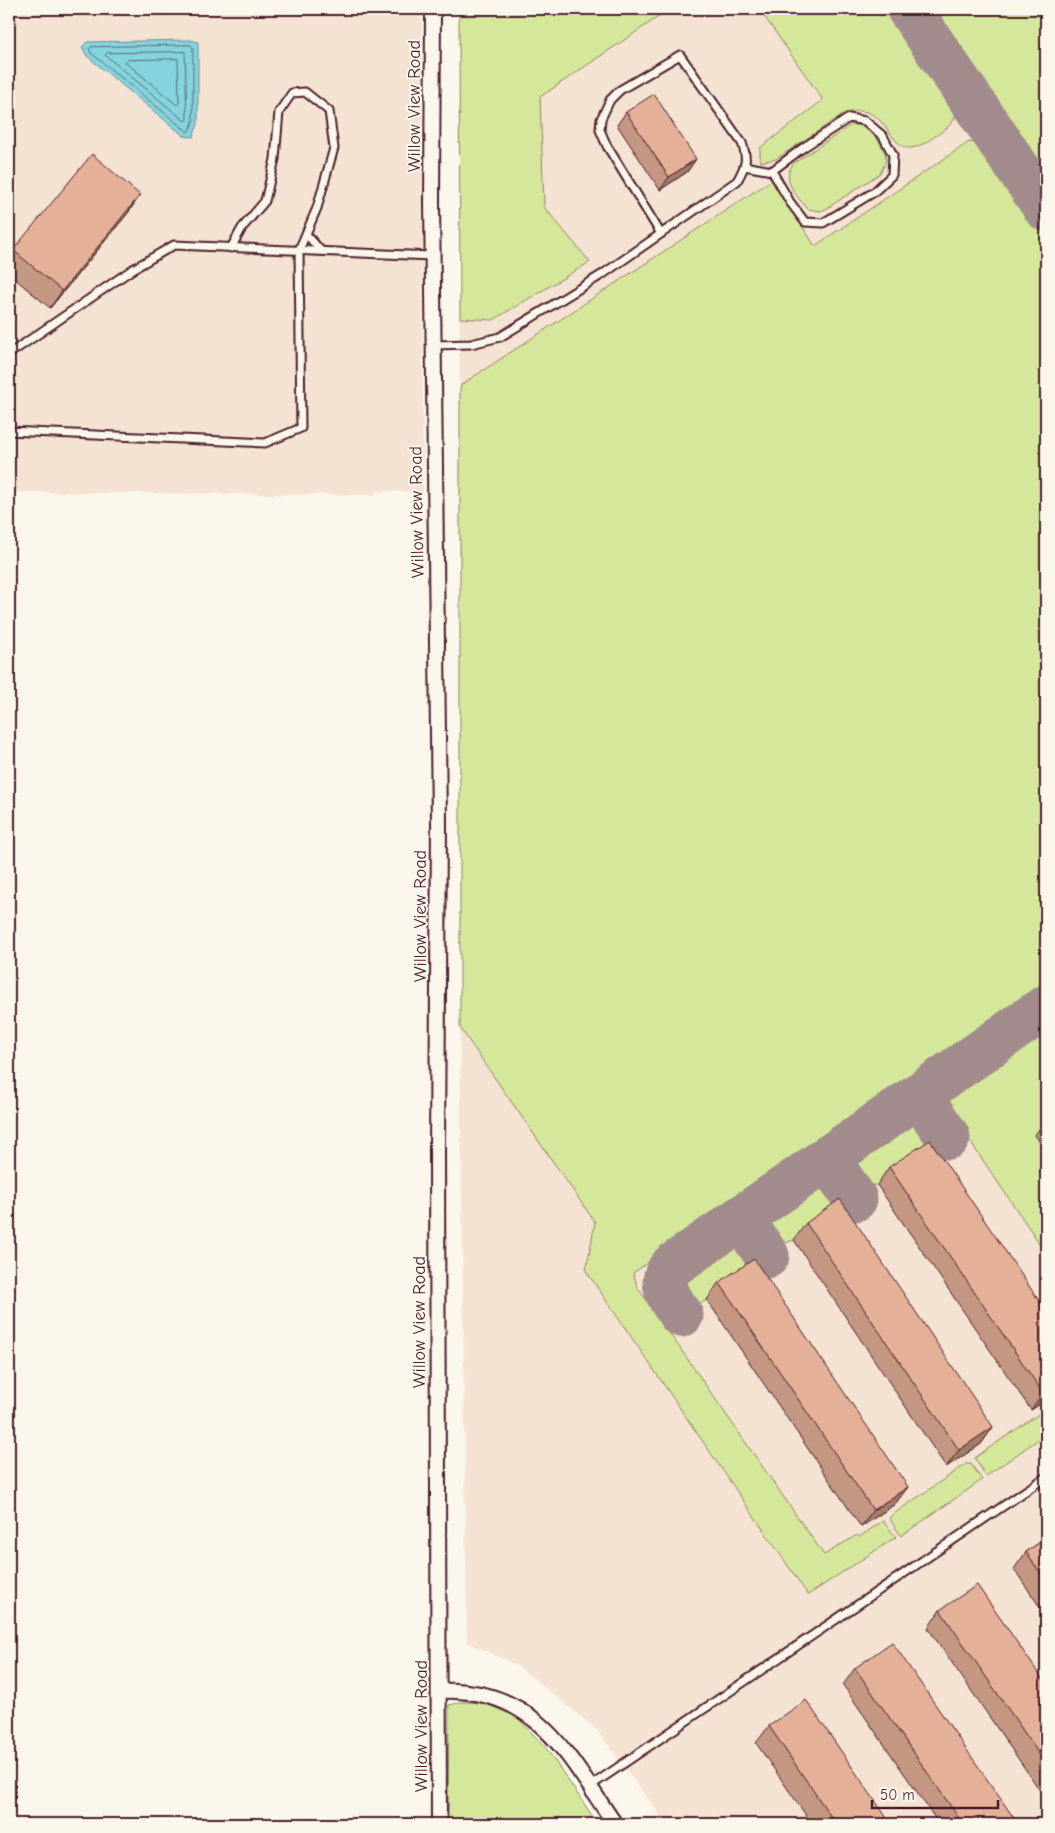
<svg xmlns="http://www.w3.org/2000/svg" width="1055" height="1833" viewBox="0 0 1055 1833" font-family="'Comic Neue',sans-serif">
<rect width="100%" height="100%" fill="#fbf7ec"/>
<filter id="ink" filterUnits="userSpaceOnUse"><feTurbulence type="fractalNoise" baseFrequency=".02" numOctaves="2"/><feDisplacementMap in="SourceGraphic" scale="10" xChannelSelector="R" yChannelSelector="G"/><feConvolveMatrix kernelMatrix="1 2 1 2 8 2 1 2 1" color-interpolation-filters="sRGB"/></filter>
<g filter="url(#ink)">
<g fill="#f4e2d2">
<polygon points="9,9 422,9 423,492 375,491 375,495 9,492"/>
<polygon points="459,9 1046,9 1046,1824 667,1824 596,1729 518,1666 467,1642 460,1028"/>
</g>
<g fill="#d5e79b" stroke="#908363">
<polygon points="459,9 670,9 540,97 544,207 590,262 493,320 460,318"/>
<path d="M759,9h132l63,91c4,9 3,17 -4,25 -6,6 -15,11 -22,16 -43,29 -32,-43 -83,-28l-69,46 -15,3 -1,-4v-10l63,-48z"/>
<polygon points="928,9 1046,9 1046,181"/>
<path d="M851,125c6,0 13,0 18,4 6,5 18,23 17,31 -1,5 -4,10 -7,14l-53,35 -6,2 -12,-2c-12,-13 -28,-30 -14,-46z"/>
<polygon points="969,142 976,143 987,149 1046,236 1046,988 633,1273 638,1288 824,1555 857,1535 859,1537 883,1521 896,1537 808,1595 586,1271 595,1222 460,1028 460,390 461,385 772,180 815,246"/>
<polygon points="1046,1027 1046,1253 950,1112 948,1099 952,1092"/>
<path d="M910,1122l8,1 7,7 5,14 -53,41c-13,3 -26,-12 -22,-25l50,-36z"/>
<path d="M813,1186c14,-1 17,6 25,16l-4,11 -40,27 -11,4 -5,-1 -10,-15 1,-10z"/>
<path d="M736,1245l5,1 11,17 -48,39c-17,4 -24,-14 -18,-27l42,-29z"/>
<polygon points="1046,1409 1046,1434 986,1476 975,1459 976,1457"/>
<polygon points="966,1464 971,1464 982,1480 901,1536 889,1518 892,1515"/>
<polygon points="462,1702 484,1703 517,1717 546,1748 598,1824 448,1824 449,1705"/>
</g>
<polygon fill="#83d4dd" stroke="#6c8c96" points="191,40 198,42 198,124 193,137 184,136 87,56 82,47 87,42"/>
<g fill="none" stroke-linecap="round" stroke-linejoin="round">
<g stroke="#616772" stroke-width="1">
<polygon points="190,45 193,47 193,123 188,132 91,53 89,49 91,47"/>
<polygon points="185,52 187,119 185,121 105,55 107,53"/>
<polygon points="178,59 179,103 177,105 125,62 128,60"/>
</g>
<g stroke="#a28b8c" stroke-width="45">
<polyline points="909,9 1046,209"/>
<polyline points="919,1095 948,1137"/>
<polyline points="827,1158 855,1199"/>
<polyline points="741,1218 767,1256"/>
<path d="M681,1315c-12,-16 -24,-33 -8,-50l373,-258"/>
</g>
<g stroke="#4a1f2b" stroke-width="11">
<g id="service">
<polyline points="744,166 772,171 804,147 849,118 865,121 883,136 893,155 892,175 874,192 823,223 805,222 790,202 772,171"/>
<polyline points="306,234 321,251"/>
<path d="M433,345l38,-1 29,-7 103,-63 134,-93c9,-16 11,-21 5,-38l-62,-88 -60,35 -10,10 -9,19 -1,11 7,16 54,88"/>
<polyline points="9,354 133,269 174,245 432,256"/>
<polyline points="9,431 265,443 301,428 299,250 317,208 334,148 329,111 305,92 292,93 279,112 275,159 265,201 242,228 231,248"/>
<polyline points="589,1787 1046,1477"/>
</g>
</g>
<g stroke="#4a1f2b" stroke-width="18">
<g id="minor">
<polyline points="433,9 432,202 439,823 437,1151 439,1824"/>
<path d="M440,1691c97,-4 127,64 175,133"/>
</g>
</g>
<use href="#service" stroke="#fbf7ec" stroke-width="7"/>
<use href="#minor" stroke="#fbf7ec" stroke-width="14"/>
</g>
<g fill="#c49782" stroke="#4a1f2b">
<polygon points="626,112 696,159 687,172 660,190 617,125"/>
<polygon points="140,195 128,213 50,308 9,274 9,257 13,250"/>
<polygon points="1046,1119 1046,1151 1035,1135"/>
<polygon points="889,1167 1046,1311 1046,1400 1031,1410 877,1185"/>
<polygon points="806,1223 993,1427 981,1444 946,1467 794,1240"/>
<polygon points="719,1282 908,1487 895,1504 861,1527 707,1300"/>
<polygon points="1046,1538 1046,1616 1014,1569 1026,1552"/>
<polygon points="940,1610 1046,1684 1046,1799 928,1628"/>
<polygon points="855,1668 1018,1824 939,1824 843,1685"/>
<polygon points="769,1726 891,1824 812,1824 756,1743"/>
</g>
<g fill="#a07b6a" stroke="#4a1f2b">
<polygon points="696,159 687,172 660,190 669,177"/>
<polygon points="140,195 128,213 50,308 62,291"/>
<polygon points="1046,1391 1046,1400 1031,1410 1043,1393"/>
<polygon points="993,1427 981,1444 946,1467 959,1450"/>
<polygon points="908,1487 895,1504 861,1527 873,1510"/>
</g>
<g fill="#e4b097" stroke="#4a1f2b">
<polygon points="654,94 696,159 669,177 626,112"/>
<polygon points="92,154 140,195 62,291 13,250"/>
<polygon points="930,1140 1046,1311 1046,1391 1043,1393 889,1167"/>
<polygon points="840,1199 993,1427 959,1450 806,1223"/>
<polygon points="754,1259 908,1487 873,1510 719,1282"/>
<polygon points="1046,1538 1046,1581 1026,1552"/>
<polygon points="977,1585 1046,1684 1046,1764 940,1610"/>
<polygon points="892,1642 1018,1824 963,1824 855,1668"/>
<polygon points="806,1700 891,1824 836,1824 769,1726"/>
</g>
</g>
<g text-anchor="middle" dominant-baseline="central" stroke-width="4" stroke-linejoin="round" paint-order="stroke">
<g font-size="18" fill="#4a1f2b" stroke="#fbf7ec">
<text transform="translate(414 106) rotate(-90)">Willow View Road</text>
<text transform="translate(417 512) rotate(-91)">Willow View Road</text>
<text transform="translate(420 916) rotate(-90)">Willow View Road</text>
<text transform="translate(419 1322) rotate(-90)">Willow View Road</text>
<text transform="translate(421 1726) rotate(-90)">Willow View Road</text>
</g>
</g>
<rect width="1055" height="1833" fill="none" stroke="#fbf7ec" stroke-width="30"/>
<rect x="15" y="15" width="1025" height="1803" fill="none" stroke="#4a1f2b" stroke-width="2" filter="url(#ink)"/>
<path d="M872 1800v8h126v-8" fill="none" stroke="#4a1f2b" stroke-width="2.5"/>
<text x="880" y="1800" font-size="15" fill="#4a1f2b" stroke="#fbf7ec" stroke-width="4" paint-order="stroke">50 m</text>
</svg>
